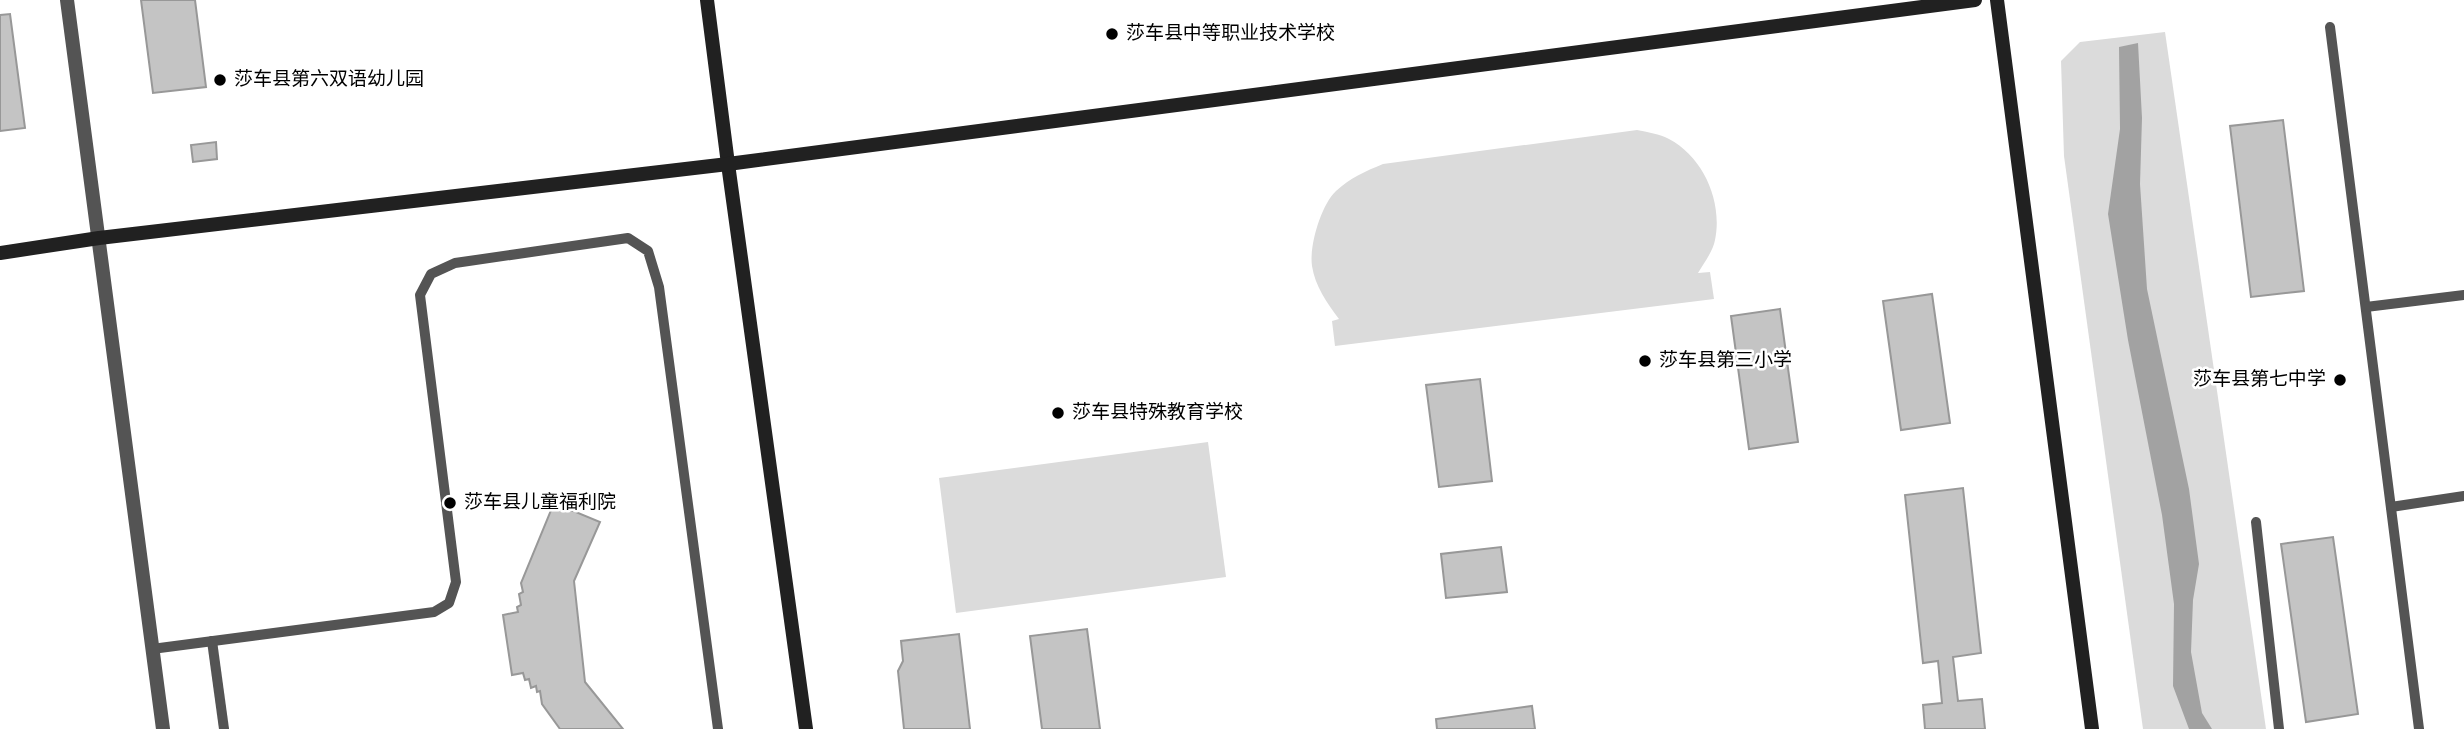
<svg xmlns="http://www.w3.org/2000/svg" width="2464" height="729" viewBox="0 0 2464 729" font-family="Overpass,'Noto Sans SC',sans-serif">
<rect width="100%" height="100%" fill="#fff"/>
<g fill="#dbdbdb">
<polygon points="2165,32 2266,729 2143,729 2064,156 2061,61 2080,42"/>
<path d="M1637,130c10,2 23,4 32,9 34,18 54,62 46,101 -2,11 -11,23 -17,33l12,-1 4,27 -379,47 -3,-25 7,-2c-12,-16 -24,-33 -27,-53 -3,-20 9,-61 24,-75 14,-13 30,-20 47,-27z"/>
<polygon points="1208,442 1226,577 956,613 939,478"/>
</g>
<polygon fill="#a2a2a2" points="2138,43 2142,118 2140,184 2147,289 2189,489 2199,564 2193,600 2191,652 2202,713 2212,729 2189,729 2173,686 2174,604 2162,515 2128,340 2108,214 2120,129 2119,47"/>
<g fill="#c4c4c4" stroke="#989898" stroke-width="2">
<polygon points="141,0 195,0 206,87 153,93"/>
<polygon points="10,14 25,128 0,131 0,15"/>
<polygon points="2283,120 2304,291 2251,297 2230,126"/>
<polygon points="216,142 217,159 193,162 191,145"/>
<polygon points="1932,294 1950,423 1901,430 1883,301"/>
<polygon points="1780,309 1798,442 1749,449 1731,316"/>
<polygon points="1480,379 1492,481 1439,487 1426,385"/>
<polygon points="1963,488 1981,653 1953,657 1958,701 1982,699 1985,729 1925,729 1923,705 1942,703 1938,661 1923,663 1905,495"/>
<polygon points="554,503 600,522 574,581 585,682 623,729 560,729 542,704 540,691 537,692 536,686 531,688 529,679 525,680 523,673 512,675 503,615 518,612 517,607 521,605 519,594 523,592 521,583"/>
<polygon points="2333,537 2358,714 2306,722 2281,544"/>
<polygon points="1501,547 1507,592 1446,598 1441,554"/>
<polygon points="1087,629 1100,729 1042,729 1030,636"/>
<polygon points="959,634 970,729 904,729 898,671 903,661 901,641"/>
<polygon points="1532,706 1535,729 1437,729 1436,719"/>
</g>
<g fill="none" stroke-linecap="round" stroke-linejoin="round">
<g stroke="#545454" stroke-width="10">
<polyline points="2330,27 2419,729"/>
<polyline points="2366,307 2464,295"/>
<polyline points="2391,507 2464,496"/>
<polyline points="2256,522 2279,729"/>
<polyline points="212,641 224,729"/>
<polyline points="152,649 434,612 449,603 456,582 420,295 431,274 455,263 628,238 648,251 659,287 718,729"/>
</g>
<polyline stroke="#545454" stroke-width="14" points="67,0 163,729"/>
<g stroke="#212121" stroke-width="14">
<polyline points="707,0 728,164 806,729"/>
<polyline points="1997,0 2092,729"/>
<polyline points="0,253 99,238 728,164 1975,0"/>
</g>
</g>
<g fill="#000" stroke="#fff" stroke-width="2.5">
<circle cx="1112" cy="34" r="7"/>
<circle cx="220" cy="80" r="7"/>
<circle cx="1645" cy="361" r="7"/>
<circle cx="2340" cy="380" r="7"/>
<circle cx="1058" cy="413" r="7"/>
<circle cx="450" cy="503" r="7"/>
</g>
<g text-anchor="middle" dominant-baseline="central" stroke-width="5" stroke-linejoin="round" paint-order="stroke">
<g font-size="19" fill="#000" stroke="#fff" text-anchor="start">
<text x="1126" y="34">莎车县中等职业技术学校</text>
<text x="234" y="80">莎车县第六双语幼儿园</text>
<text x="1659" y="361">莎车县第三小学</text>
<text x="2326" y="380" text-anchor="end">莎车县第七中学</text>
<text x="1072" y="413">莎车县特殊教育学校</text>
<text x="464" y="503">莎车县儿童福利院</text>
</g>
</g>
</svg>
